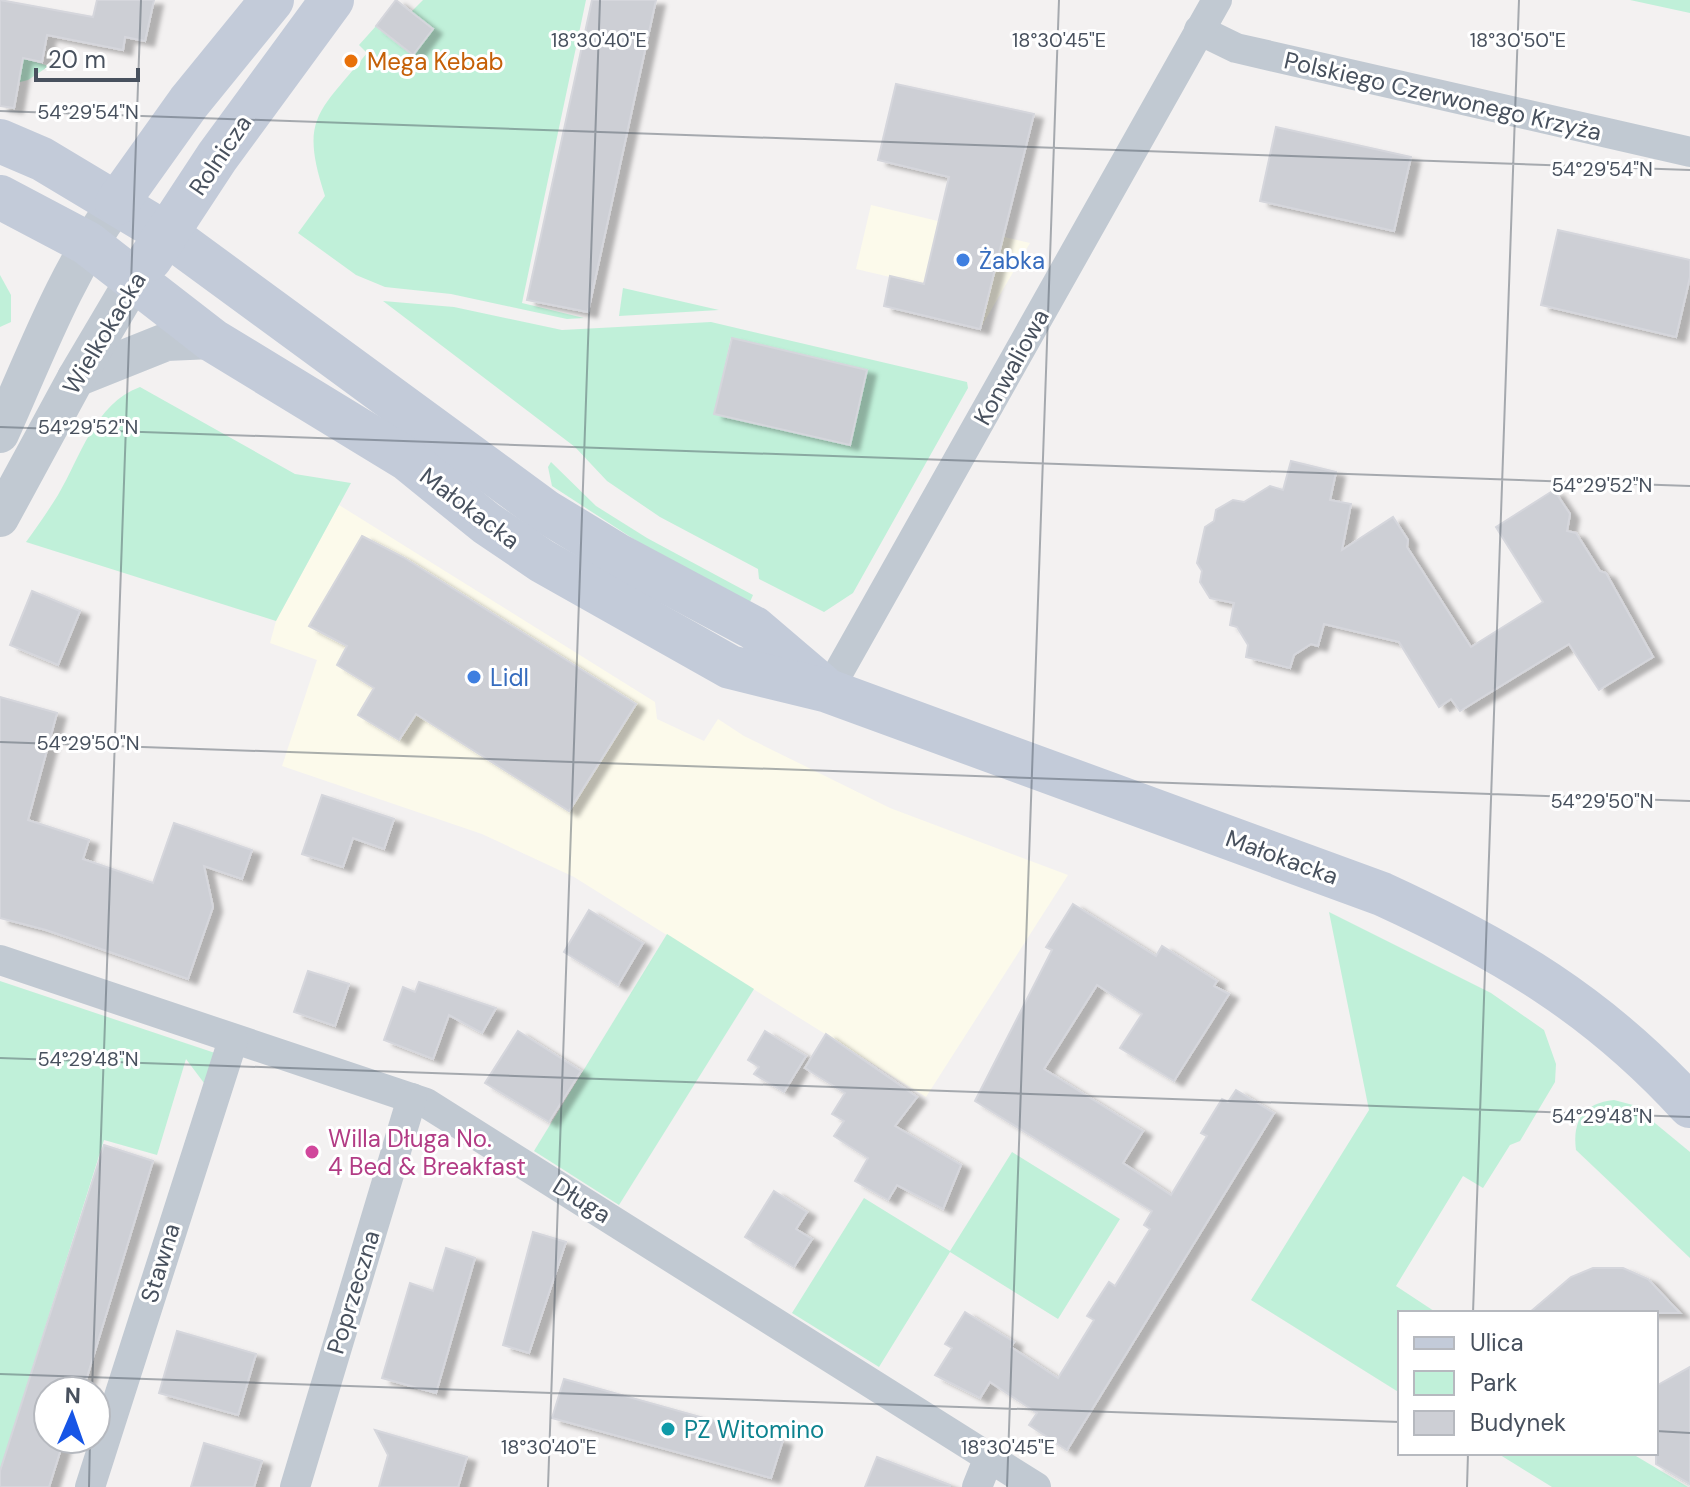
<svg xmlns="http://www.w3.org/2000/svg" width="1690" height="1487" viewBox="0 0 1690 1487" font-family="'DM Sans',sans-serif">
<defs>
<filter id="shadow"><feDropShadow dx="9" dy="5" stdDeviation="2" flood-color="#0004"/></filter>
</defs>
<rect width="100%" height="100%" fill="#f3f1f1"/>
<g fill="#fcfaeb">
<polygon points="871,205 1030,243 980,329 884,306 890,277 856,269"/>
<polygon points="339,505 655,702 657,719 704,741 718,719 744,736 890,808 1068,875 926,1097 574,877 482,834 282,766 317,660 270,643 276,621"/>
</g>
<g fill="#c0f0d9" fill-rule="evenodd">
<path d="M423,0h163l-64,303 62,15 -17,1 -116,-25 -66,-7 -29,-12 -58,-42 27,-37c-26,-79 -6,-83 42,-143l-8,-8 17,-19 37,28 20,-25 -22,-17z"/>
<polygon points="1630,0 1690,0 1690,13"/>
<polygon points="25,59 49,66 28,80 0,87 16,60"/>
<polygon points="0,275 11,295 11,322 0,327"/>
<polygon points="623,288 719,310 619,316"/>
<path d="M383,301l71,6 108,23 149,-8 256,60 1,6 -115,205 -29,19 -65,-33 -1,-10 -98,-52 -53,-36 -32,-34zM731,338l136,32 -17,75 -136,-31z"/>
<path d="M140,387l155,87 56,9 -75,138 -250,-79c11,-15 22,-31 32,-47 22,-37 37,-92 82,-108z"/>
<polygon points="551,462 596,506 647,538 753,595 749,604 649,549 552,486 548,467"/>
<polygon points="1329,912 1491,993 1544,1030 1556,1064 1555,1082 1520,1141 1510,1145 1483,1188 1463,1176 1396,1286 1437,1313 1400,1313 1400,1393 1251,1300 1369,1110"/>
<polygon points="667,934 754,989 619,1205 534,1151"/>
<polygon points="0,981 215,1053 207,1087 186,1059 157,1155 104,1140 0,1471"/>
<path d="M1614,1100l19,5 57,47v106l-114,-108c-4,-30 8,-47 38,-50z"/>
<polygon points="1012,1152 1120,1219 1058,1319 950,1252 879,1367 792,1313 864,1198 950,1251"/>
<polygon points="1497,1453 1631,1453 1688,1487 1552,1487"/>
</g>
<g fill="#cdcfd5" stroke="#d5d6dc" stroke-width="2" filter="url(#shadow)">
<polygon points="0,0 93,17 97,0 154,0 145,41 125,37 123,50 47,35 42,62 23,58 14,108 0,106"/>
<polygon points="396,0 433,29 413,55 376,26"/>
<polygon points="592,0 656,0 588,312 527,300"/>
<polygon points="896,84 1034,114 980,329 884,306 890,276 924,284 949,177 878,160"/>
<polygon points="1276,127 1411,157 1394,231 1260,201"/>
<polygon points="1558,230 1690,260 1690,277 1676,337 1541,305"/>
<polygon points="732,338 867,370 850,445 714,414"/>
<polygon points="1291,461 1336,472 1330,500 1351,504 1342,550 1393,517 1408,540 1407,547 1471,647 1543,602 1496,527 1554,490 1570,514 1567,531 1576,533 1600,571 1606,573 1653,657 1599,690 1569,644 1460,711 1451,699 1439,707 1399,642 1324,624 1318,646 1311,644 1294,655 1290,668 1246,657 1248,645 1237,627 1230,625 1234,603 1210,598 1200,582 1202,571 1197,563 1205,527 1214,521 1216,510 1233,500 1244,502 1270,486 1283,490"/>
<polygon points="362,536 403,557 636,704 569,811 416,714 399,740 358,715 374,688 337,665 347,646 309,626"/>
<polygon points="32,591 80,611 58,665 10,645"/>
<polygon points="0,697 57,713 28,820 89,840 83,859 153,883 174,823 252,850 242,879 204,866 213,907 188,979 46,930 0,918"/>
<polygon points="322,795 394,819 384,849 353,838 343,867 302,854"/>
<polygon points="1073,904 1156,956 1162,946 1217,981 1214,986 1229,994 1174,1081 1120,1048 1142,1014 1097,985 1044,1069 1143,1131 1123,1163 1171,1195 1207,1136 1201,1133 1222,1099 1228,1102 1236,1090 1274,1113 1067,1450 1029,1425 1037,1413 990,1382 980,1398 935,1375 952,1348 945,1344 965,1312 1014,1342 1011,1347 1058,1378 1094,1320 1087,1316 1109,1282 1115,1286 1150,1229 1144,1225 1152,1211 975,1101 1052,950 1046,947"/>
<polygon points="589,910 643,943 618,985 564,952"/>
<polygon points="308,971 349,984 335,1026 294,1012"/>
<polygon points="419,982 496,1008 482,1033 449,1015 433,1059 384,1040 403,987 415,992"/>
<polygon points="518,1031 581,1071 549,1122 485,1083"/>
<polygon points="765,1031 806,1056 784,1092 754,1074 759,1067 748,1060"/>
<polygon points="826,1034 917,1097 895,1126 961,1165 943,1209 897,1185 888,1200 855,1181 868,1158 834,1136 844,1121 832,1114 845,1093 805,1068"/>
<polygon points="104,1145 153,1161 142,1197 84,1387 79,1391 48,1391 48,1439 64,1439 49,1487 0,1487 0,1471"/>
<polygon points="774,1191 807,1212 796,1229 812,1239 794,1267 745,1237"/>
<polygon points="533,1232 566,1242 529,1353 503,1345"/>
<polygon points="446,1248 475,1258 436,1393 382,1378 410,1283 433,1291"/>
<polygon points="1593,1268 1623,1268 1648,1279 1680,1313 1529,1313 1571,1277"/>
<polygon points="177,1331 256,1354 238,1415 159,1393"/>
<polygon points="1690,1367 1690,1484 1656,1464 1656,1386"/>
<polygon points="564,1379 783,1440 771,1478 552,1418"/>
<polygon points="375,1430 467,1457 458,1487 379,1487 388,1455"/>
<polygon points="204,1443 262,1461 254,1487 191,1487"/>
<polygon points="877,1457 950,1485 950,1487 865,1487"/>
</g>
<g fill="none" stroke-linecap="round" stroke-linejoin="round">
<g stroke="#c1c9d2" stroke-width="30">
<polyline points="1199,30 1236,48 1690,152"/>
<polyline points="828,691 1217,0"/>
<polyline points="0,960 426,1103 1036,1487"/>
<polyline points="90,1487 233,1040"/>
<polyline points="295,1487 412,1098"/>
<polyline points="977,1487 989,1457"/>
</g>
<g stroke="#c1c9d2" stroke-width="38">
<polyline points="76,378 166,342 212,340"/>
<path d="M0,434c36,-80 65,-160 117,-231"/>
<polyline points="0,518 76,378 134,280"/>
</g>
<g stroke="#c3cbd9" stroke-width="44">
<polyline points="0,141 42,159 167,234 545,511 619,556 754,628 822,686"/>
<path d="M0,197l87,46 125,97 195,119 79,64 56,38 188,106 98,24 554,203c122,56 216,111 308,212"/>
<polyline points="117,203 189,102 272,0"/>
<polyline points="150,259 217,157 332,0"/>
</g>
</g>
<path fill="none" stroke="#48515e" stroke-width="2" stroke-opacity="0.45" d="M0,111l1690,59M0,427l1690,59M0,742l1690,59M0,1058l1690,59M1473,1313l46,-1313M0,1374l1400,48M92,1391l49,-1391M1656,1431l34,2M89,1487l1,-48M548,1487l52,-1487M1007,1487l52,-1487M1467,1487l1,-34"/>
<circle fill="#e8710a" stroke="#fff" stroke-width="3" cx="351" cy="61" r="8"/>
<g fill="#3f7fe0" stroke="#fff" stroke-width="3">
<circle cx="963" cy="260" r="8"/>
<circle cx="474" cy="677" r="8"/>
</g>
<circle fill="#d1479c" stroke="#fff" stroke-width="3" cx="312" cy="1152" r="8"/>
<circle fill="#0f9aa8" stroke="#fff" stroke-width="3" cx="668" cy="1429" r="8"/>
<g text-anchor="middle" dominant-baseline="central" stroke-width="6" stroke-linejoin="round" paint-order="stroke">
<g font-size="24" fill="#c56008" stroke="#fff" text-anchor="start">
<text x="367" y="61">Mega Kebab</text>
</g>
<g font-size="24" fill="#48515e" stroke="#fff">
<text transform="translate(1443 96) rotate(13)">Polskiego Czerwonego Krzyża</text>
<text transform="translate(220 155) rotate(-56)">Rolnicza</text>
<text transform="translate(104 333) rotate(-59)">Wielkokacka</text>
<text transform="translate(1011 367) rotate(-61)">Konwaliowa</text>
<text transform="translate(470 508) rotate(37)">Małokacka</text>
<text transform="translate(1282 857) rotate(20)">Małokacka</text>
<text transform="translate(582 1200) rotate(32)">Długa</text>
<text transform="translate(160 1263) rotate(-73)">Stawna</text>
<text transform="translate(353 1292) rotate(-73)">Poprzeczna</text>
</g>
<g font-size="24" fill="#366cbe" stroke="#fff" text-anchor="start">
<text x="979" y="260">Żabka</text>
<text x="490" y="677">Lidl</text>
</g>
<g font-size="24" fill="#b23c85" stroke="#fff" text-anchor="start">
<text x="328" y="1138">Willa Długa No.<tspan x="328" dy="28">4 Bed &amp; Breakfast</tspan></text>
</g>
<g font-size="24" fill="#0d838f" stroke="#fff" text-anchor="start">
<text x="684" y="1429">PZ Witomino</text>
</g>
</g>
<g font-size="20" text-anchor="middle" fill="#48515e" stroke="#fff" stroke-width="6" stroke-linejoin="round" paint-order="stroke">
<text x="599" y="47">18°30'40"E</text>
<text x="1059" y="47">18°30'45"E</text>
<text x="1518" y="47">18°30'50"E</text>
<text x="88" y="119">54°29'54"N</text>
<text x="1602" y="176">54°29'54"N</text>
<text x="88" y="434">54°29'52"N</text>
<text x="1602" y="492">54°29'52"N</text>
<text x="88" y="750">54°29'50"N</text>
<text x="1602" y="808">54°29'50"N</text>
<text x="88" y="1066">54°29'48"N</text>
<text x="1602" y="1123">54°29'48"N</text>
<text x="549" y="1454">18°30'40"E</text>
<text x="1008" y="1454">18°30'45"E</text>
</g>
<rect x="1398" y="1311" width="260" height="144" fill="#ffffff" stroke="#b6b9bf" stroke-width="2"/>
<rect x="1414" y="1337" width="40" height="12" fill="#c3cbd9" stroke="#b6b9bf" stroke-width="2"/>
<text x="1470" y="1351" font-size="24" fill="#48515e">Ulica</text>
<rect x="1414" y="1371" width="40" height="24" fill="#c0f0d9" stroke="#b6b9bf" stroke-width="2"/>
<text x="1470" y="1391" font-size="24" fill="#48515e">Park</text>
<rect x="1414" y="1411" width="40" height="24" fill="#cdcfd5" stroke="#b6b9bf" stroke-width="2"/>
<text x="1470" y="1431" font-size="24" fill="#48515e">Budynek</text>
<g transform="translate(72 1415) rotate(2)"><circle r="38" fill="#ffffff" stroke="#b6b9bf" stroke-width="2"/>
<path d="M0-6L14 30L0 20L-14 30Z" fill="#1755e6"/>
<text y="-12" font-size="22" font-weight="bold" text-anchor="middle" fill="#48515e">N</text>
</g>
<path d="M36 68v12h102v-12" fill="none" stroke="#48515e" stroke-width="4"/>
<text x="48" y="68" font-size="24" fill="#48515e" stroke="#ffffff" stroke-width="6" paint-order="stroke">20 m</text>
</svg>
